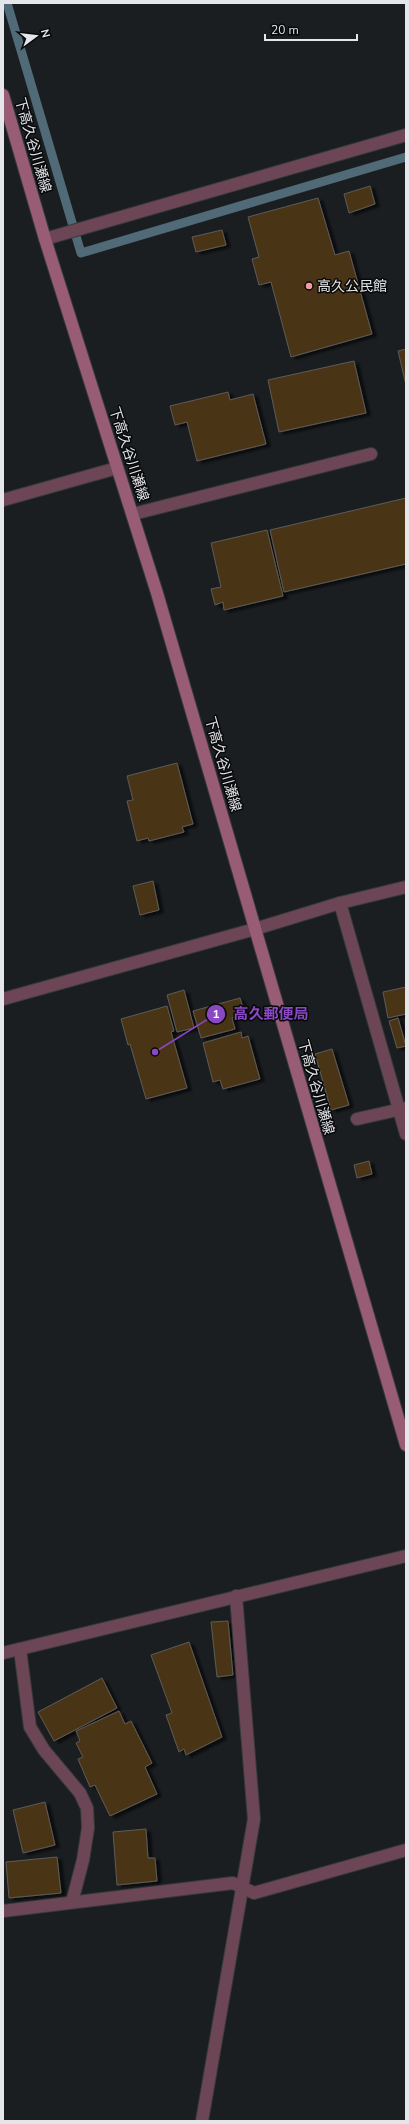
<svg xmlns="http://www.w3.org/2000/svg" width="409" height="2124" viewBox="0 0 409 2124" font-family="'Nunito Sans','Noto Sans JP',sans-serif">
<defs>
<filter id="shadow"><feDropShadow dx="4.5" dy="2.5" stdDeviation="1" flood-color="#0009"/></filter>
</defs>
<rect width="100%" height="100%" fill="#1b1e21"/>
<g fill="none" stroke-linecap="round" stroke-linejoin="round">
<polyline stroke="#516a78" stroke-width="9" points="7,3 81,253 406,157"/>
</g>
<g fill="#493619" stroke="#5e5b57" filter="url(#shadow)">
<polygon points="370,186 375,204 349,213 344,194"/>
<polygon points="318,198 335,255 349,251 372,334 291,357 271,282 259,285 252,259 259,257 248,217"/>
<polygon points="222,230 226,245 196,252 192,237"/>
<polygon points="406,349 406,385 398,351"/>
<polygon points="354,361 366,413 279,432 268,380"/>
<polygon points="228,392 230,400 253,394 266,444 197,461 187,422 175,425 170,406"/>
<polygon points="406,498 406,564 284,592 270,530"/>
<polygon points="267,530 283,596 224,610 223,602 215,605 211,589 221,587 211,543"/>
<polygon points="177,763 193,824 182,827 184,832 149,841 148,838 137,841 127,801 133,800 127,776"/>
<polygon points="153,881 159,910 140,915 133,886"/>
<polygon points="406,987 406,1014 388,1018 383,992"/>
<polygon points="184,990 194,1028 177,1032 167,995"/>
<polygon points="240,998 245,1014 232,1018 235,1029 201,1038 193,1011"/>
<polygon points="167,1006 174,1031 171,1032 187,1088 146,1099 130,1044 128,1045 121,1019"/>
<polygon points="398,1018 406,1046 397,1048 389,1021"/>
<polygon points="241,1032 242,1038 248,1036 260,1079 223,1089 220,1080 213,1082 203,1043"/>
<polygon points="332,1049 349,1105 331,1110 315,1054"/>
<polygon points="369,1161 372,1174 357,1178 354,1165"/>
<polygon points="228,1621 233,1675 217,1677 211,1622"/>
<polygon points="189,1642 222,1737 186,1755 184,1749 179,1752 166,1715 172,1713 151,1655"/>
<polygon points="102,1678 117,1708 54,1741 38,1712"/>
<polygon points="119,1711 125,1724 131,1721 152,1763 145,1767 157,1794 110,1816 95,1785 90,1787 78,1759 83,1757 76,1743 80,1741 76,1731"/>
<polygon points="45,1802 55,1845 23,1853 13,1810"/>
<polygon points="146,1829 148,1858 155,1858 157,1881 117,1885 113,1832"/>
<polygon points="57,1857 61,1893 9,1898 6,1862"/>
</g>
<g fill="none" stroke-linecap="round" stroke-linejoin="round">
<g stroke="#373a3d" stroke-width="14">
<g id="minor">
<polyline points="45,239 406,135"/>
<polyline points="3,500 117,468"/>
<polyline points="133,514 371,454"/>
<polyline points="340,903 406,1134"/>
<polyline points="3,999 255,929 340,903 406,887"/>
<polyline points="357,1119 406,1108"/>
<polyline points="20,1649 30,1727 44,1750 80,1793 87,1808 88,1828 83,1860 72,1902"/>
<polyline points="3,1653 406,1556"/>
<polyline points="3,1911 233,1883 254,1893 406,1850"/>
<polyline points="202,2121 254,1819 236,1596"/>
</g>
</g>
<g stroke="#373a3d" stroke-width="14">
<polyline id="secondary" points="3,95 45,239 157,593 406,1445"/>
</g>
<use href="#minor" stroke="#6d4655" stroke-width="12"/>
<use href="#secondary" stroke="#995c75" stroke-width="12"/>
</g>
<circle fill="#f49aa1" stroke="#070809" stroke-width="1.5" cx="309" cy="286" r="4"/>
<g text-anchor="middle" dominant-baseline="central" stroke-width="3" stroke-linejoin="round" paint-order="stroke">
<g font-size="14" fill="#e5e6e9" stroke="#070809">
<text transform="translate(33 145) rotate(74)">下高久谷川瀬線</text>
<text transform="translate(129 454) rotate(72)">下高久谷川瀬線</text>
<text transform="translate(223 764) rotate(74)">下高久谷川瀬線</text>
<text transform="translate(316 1087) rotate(74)">下高久谷川瀬線</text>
</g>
<g font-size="14" fill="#e5e6e9" stroke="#070809" text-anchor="start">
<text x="317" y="286">高久公民館</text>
</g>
</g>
<path fill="none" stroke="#8b48c5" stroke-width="1.5" d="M155 1052L216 1014"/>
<g fill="#8b48c5" stroke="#070809" stroke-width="1.5">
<circle cx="155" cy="1052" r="4"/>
<circle cx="216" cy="1014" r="10"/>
</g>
<g font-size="12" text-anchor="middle" font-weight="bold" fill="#fff">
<text x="216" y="1018">1</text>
</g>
<g font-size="15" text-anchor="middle" font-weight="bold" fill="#8b48c5" stroke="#070809" stroke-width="3" stroke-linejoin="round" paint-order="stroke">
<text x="271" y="1019">高久郵便局</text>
</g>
<rect width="409" height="2124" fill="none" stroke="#e5e6e9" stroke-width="8"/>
<g transform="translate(36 36) rotate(75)" stroke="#070809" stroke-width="3" paint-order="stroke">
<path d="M0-3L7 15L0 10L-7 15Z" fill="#e5e6e9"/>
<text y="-6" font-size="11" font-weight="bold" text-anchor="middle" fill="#e5e6e9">N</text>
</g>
<path d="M265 34v6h92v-6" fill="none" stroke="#e5e6e9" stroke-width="2"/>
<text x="271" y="34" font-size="12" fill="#e5e6e9" stroke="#070809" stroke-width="3" paint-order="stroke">20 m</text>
</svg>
